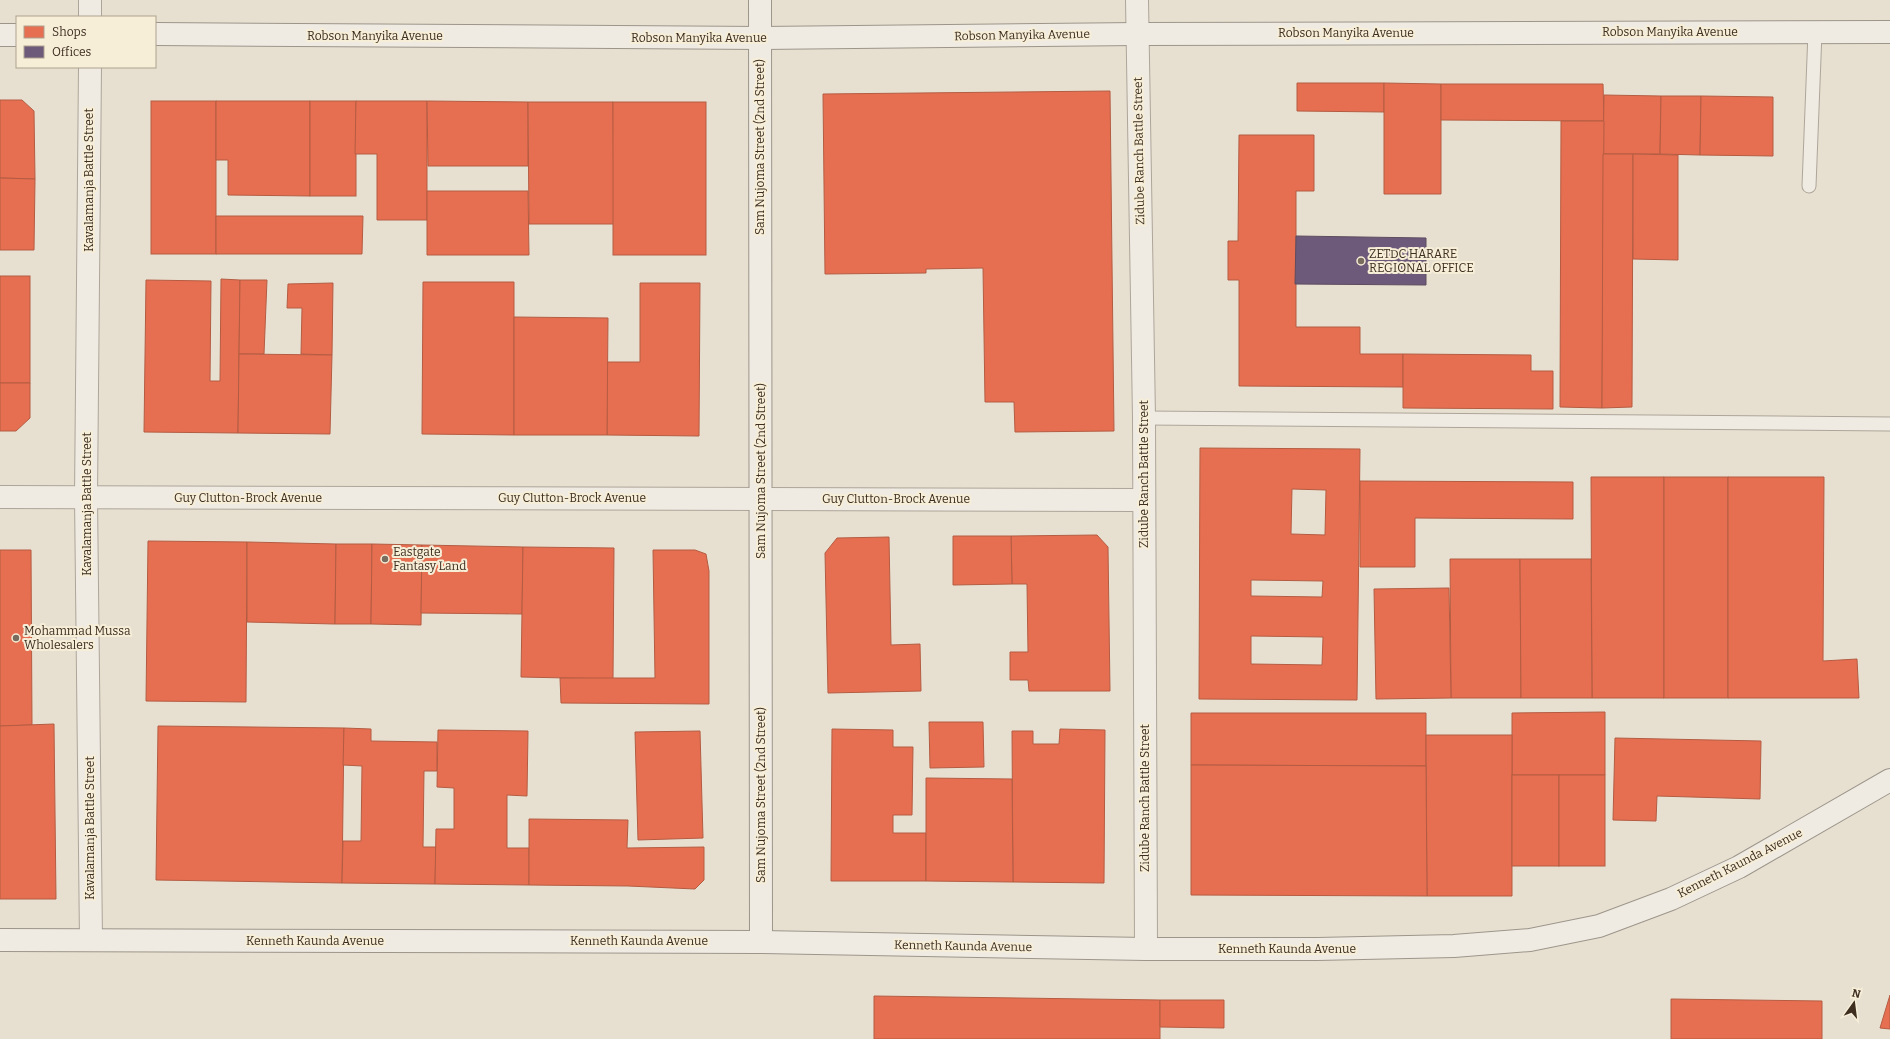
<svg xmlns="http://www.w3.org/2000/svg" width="1890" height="1039" viewBox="0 0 1890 1039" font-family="Bitter,serif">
<rect width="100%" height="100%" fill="#e7e0d1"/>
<g fill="#e76f51" stroke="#b45c42" fill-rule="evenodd">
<polygon points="1297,83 1384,83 1384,112 1297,111"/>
<polygon points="1384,83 1441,84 1441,194 1384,194"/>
<polygon points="1441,84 1603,84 1604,121 1441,120"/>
<polygon points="1110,91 1114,431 1015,432 1014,402 985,402 983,268 926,269 926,273 825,274 823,94"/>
<polygon points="1604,95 1661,96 1660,154 1603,154"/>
<polygon points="1661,96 1701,96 1700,155 1660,154"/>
<polygon points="1701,96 1773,97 1773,156 1700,155"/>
<polygon points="0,100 22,100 34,111 35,179 0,178"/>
<rect x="151" y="101" width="65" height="153"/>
<polygon points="216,101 310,101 310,196 228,195 228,160 216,160"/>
<rect x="310" y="101" width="46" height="95"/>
<polygon points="356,101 427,101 427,220 377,220 377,154 355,154"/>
<polygon points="427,101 528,102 528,166 428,166"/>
<polygon points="528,102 613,102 614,224 529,224"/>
<rect x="613" y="102" width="93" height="153"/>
<polygon points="1561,121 1604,121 1602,408 1560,407"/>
<polygon points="1239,135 1314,135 1314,191 1296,191 1296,327 1360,327 1360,354 1403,354 1403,387 1239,386 1239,280 1228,280 1228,241 1238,241"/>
<polygon points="1603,154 1633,154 1632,407 1602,408"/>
<polygon points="1633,154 1678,155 1678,260 1633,259"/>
<polygon points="0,178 35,179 34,250 0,250"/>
<polygon points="427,191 528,191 529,255 427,255"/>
<polygon points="216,216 363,216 362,254 216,254"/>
<rect x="0" y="276" width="30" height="107"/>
<polygon points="221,279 240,280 238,433 144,432 146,280 211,281 210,381 220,381"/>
<polygon points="240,280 267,280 264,354 239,354"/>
<polygon points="423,282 514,282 514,435 422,434"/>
<polygon points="333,283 332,355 301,354 302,308 287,308 288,284"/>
<polygon points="640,283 700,283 699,436 607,435 607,362 640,362"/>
<polygon points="514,317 608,318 607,435 514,435"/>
<polygon points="239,354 332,355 330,434 238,433"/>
<polygon points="1403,354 1531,355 1531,371 1553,371 1553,409 1403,408"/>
<polygon points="0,383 30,383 30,418 16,431 0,431"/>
<path d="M1200,448l160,1 -3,251 -158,-1zM1292,489l34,1 -1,45 -34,-1zM1251,580l72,1 -1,16 -71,-1zM1251,636l72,1 -1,28 -71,-1z"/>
<polygon points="1591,477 1664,477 1664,698 1592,698"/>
<rect x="1664" y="477" width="64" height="221"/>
<polygon points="1728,477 1824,477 1823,661 1857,659 1859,698 1728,698"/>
<polygon points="1360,481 1573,482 1573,519 1415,518 1415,567 1360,567"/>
<polygon points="1097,535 1108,547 1110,691 1029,691 1028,680 1010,680 1010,652 1028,652 1027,584 1012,584 1011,536"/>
<polygon points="953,536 1011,536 1012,584 953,585"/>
<polygon points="889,537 891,645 920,644 921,691 828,693 825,553 837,538"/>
<polygon points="148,541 247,542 246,702 146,701"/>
<polygon points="247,542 336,544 335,624 247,622"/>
<polygon points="336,544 372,544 371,624 335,624"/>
<polygon points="372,544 422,545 421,625 371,624"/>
<polygon points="422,545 523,547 522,614 421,613"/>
<polygon points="523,547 614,548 613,679 521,677"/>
<polygon points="0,550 31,550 32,725 0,726"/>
<polygon points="653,550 695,550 706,554 709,571 709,704 561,703 560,678 655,678"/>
<polygon points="1450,559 1520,559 1521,698 1451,698"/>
<polygon points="1520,559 1591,559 1592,698 1521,698"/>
<polygon points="1449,588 1451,698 1376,699 1374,589"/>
<polygon points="1605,712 1605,775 1512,775 1512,713"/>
<polygon points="1191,713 1426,713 1426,766 1191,765"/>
<polygon points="929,722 983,722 984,767 930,768"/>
<polygon points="54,724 56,899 0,899 0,726"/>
<polygon points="158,726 344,728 342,883 156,880"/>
<polygon points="344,728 371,729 371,741 437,742 437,771 424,771 423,847 436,847 435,884 342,883 343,841 361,841 362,766 343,765"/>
<polygon points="832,729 893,730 893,747 913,747 912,815 893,815 893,833 926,833 926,881 831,881"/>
<polygon points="1060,729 1105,730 1104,883 1013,882 1012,731 1033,731 1033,744 1059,744"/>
<polygon points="438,730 528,731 527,796 507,795 507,848 529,848 529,885 435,884 436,829 454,829 454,788 437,787"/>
<polygon points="700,731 703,838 638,840 635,732"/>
<polygon points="1426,735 1512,735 1512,896 1427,896"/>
<polygon points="1615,738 1761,741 1760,799 1657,796 1656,821 1613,820"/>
<polygon points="1191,765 1426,766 1427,896 1191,895"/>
<rect x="1512" y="775" width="47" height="91"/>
<rect x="1559" y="775" width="46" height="91"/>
<polygon points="926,778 1012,779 1013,882 926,881"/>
<polygon points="529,819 628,820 627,848 704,847 704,880 695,889 628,886 529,885"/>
<polygon points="1890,995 1890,1029 1880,1028"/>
<polygon points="874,996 1160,1000 1160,1039 874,1039"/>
<polygon points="1671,999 1822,1001 1822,1039 1671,1039"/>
<polygon points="1160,1000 1224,1000 1224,1028 1160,1027"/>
</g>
<polygon fill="#6d597a" stroke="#5f4c5f" points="1296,236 1426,238 1426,285 1295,284"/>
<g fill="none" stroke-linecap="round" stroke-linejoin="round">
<g stroke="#ada599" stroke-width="15">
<g id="lane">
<polyline points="1809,186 1815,32"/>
<polyline points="1144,418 1890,424"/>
</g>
</g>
<g stroke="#ada599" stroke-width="24">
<g id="street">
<polyline points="90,0 90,17"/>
<polyline points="1137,0 1144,418 1146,949"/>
<polyline points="90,67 86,497 91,940"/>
<polyline points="0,497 1143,500"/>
</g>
</g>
<g stroke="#9c958a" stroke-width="24">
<g id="secondary">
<polyline points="760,0 761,942"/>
<polyline points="155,34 760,38 1137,34 1890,32"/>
<polyline points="0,35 17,35"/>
<polyline points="0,940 761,942 1146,949 1317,949 1454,946 1530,940 1599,926 1671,899 1739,867 1890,780"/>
</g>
</g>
<use href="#lane" stroke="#efebe3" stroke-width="13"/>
<use href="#street" stroke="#efebe3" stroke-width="22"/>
<use href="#secondary" stroke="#efebe3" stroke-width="22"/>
</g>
<g fill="#786c5e" stroke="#f7eed8" stroke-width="1.5">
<circle cx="1361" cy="261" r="4"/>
<circle cx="385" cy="559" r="4"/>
<circle cx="16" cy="638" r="4"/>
</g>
<g text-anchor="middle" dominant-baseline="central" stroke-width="4" stroke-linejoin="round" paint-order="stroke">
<g font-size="12" fill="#3d2e20" stroke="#f7eed8">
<text x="1670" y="32">Robson Manyika Avenue</text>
<text x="1346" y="33">Robson Manyika Avenue</text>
<text transform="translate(1022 35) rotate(-1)">Robson Manyika Avenue</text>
<text x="375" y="36">Robson Manyika Avenue</text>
<text x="699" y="38">Robson Manyika Avenue</text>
<text transform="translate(760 147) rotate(-90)">Sam Nujoma Street (2nd Street)</text>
<text transform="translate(1139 151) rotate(-91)">Zidube Ranch Battle Street</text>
<text transform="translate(89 180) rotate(-90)">Kavalamanja Battle Street</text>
<text transform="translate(761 471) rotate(-90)">Sam Nujoma Street (2nd Street)</text>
<text transform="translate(1144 474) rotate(-90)">Zidube Ranch Battle Street</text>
<text x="248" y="498">Guy Clutton-Brock Avenue</text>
<text x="572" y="498">Guy Clutton-Brock Avenue</text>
<text x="896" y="499">Guy Clutton-Brock Avenue</text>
<text transform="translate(87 504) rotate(-90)">Kavalamanja Battle Street</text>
<text transform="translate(761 795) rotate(-90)">Sam Nujoma Street (2nd Street)</text>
<text transform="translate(1145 798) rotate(-90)">Zidube Ranch Battle Street</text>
<text transform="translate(90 828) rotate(-90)">Kavalamanja Battle Street</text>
<text transform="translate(1740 863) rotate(-27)">Kenneth Kaunda Avenue</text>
<text x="315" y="941">Kenneth Kaunda Avenue</text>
<text x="639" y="941">Kenneth Kaunda Avenue</text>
<text transform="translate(963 946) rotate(1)">Kenneth Kaunda Avenue</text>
<text x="1287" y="949">Kenneth Kaunda Avenue</text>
</g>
<g font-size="12" fill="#3d2e20" stroke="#f7eed8" text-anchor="start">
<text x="1369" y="254">ZETDC HARARE<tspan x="1369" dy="14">REGIONAL OFFICE</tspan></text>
<text x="393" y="552">Eastgate<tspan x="393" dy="14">Fantasy Land</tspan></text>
<text x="24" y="631">Mohammad Mussa<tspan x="24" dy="14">Wholesalers</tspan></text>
</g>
</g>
<rect x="16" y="16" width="140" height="52" fill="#f7eed8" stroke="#ada18e"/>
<rect x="24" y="26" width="20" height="12" fill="#e76f51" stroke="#ada18e"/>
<text x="52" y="36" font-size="12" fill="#3d2e20">Shops</text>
<rect x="24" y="46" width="20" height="12" fill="#6d597a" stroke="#ada18e"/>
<text x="52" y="56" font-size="12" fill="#3d2e20">Offices</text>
<g transform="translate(1854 1003) rotate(14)" stroke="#f7eed8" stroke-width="3" paint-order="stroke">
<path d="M0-3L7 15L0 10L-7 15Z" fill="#3d2e20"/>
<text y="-6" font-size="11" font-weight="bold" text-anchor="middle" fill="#3d2e20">N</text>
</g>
</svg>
